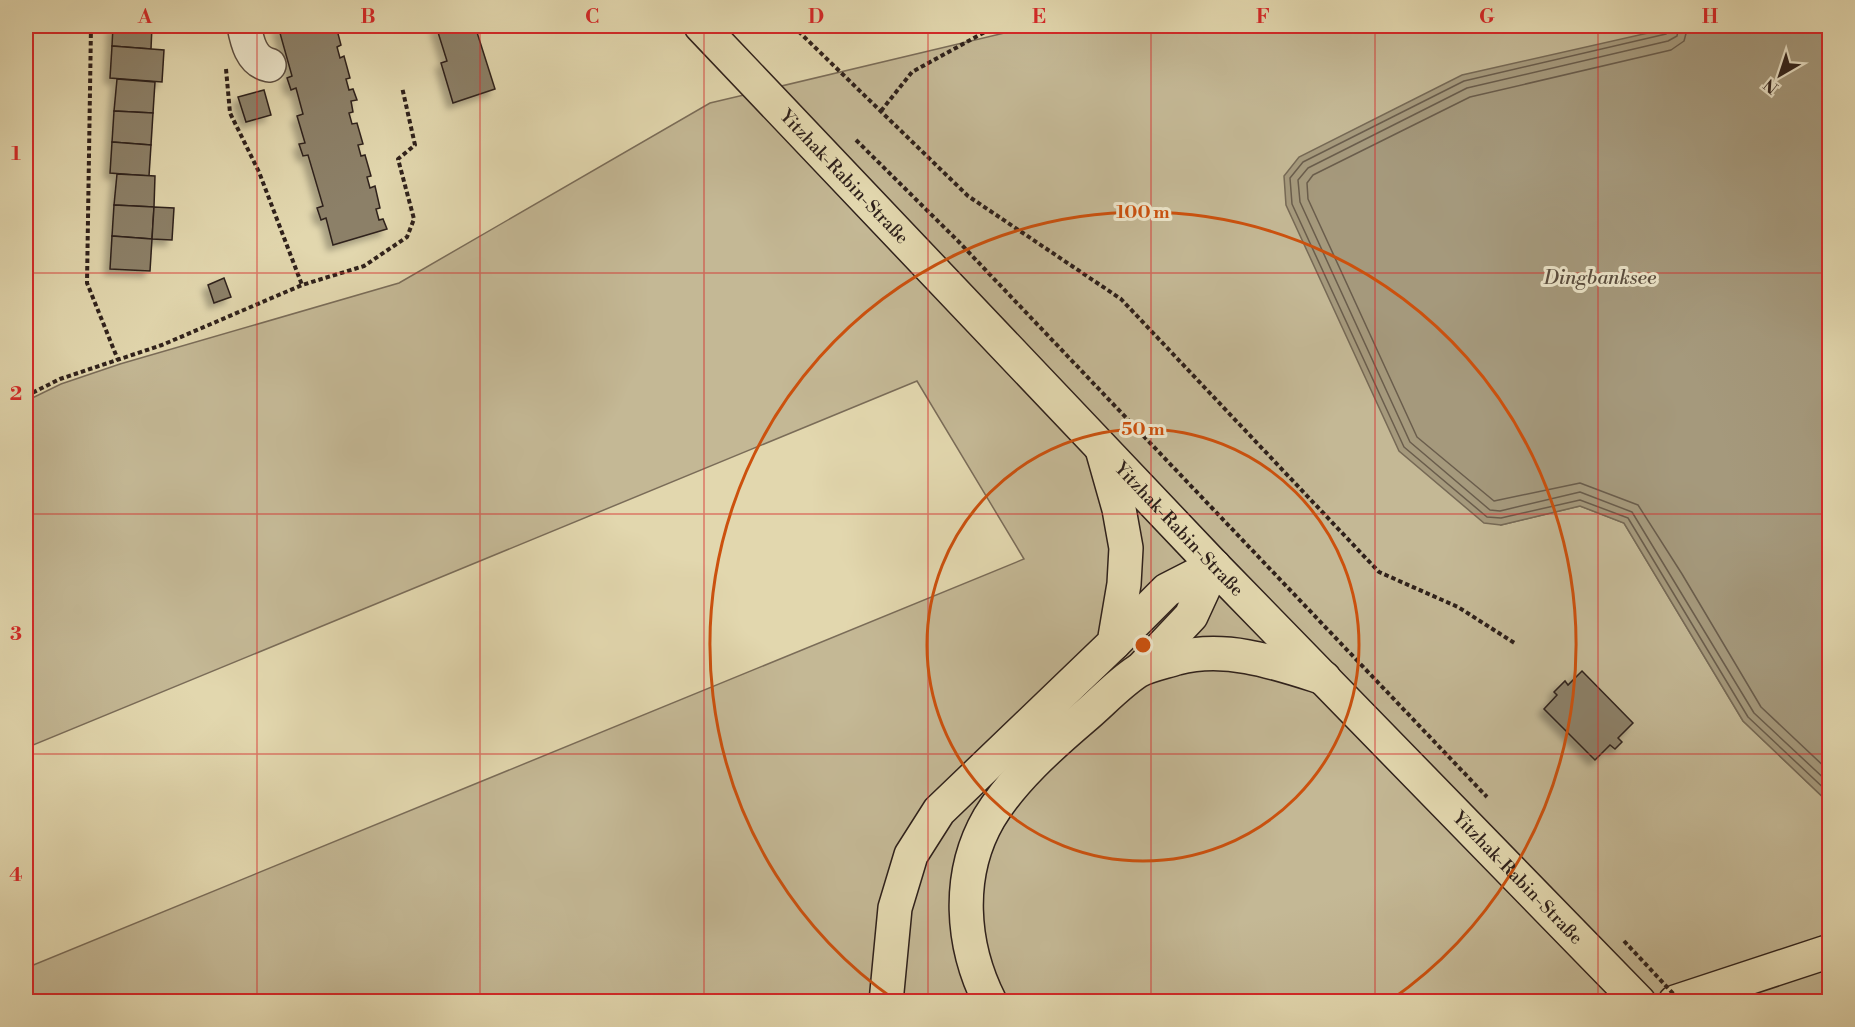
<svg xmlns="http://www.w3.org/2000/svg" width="1855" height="1027" viewBox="0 0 1855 1027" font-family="'Libre Bodoni',serif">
<defs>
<filter id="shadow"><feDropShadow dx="-5.5" dy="5.5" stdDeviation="3" flood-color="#0004"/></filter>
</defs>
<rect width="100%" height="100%" fill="#e2d7ae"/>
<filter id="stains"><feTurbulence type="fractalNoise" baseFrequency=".00333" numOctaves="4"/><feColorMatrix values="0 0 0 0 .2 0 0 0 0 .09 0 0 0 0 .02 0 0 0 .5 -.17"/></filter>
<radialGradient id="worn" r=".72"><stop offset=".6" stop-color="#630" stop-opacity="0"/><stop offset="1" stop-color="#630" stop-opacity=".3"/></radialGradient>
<polygon fill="#c4b895" stroke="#7a6c58" stroke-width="1.5" points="1034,26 1679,26 1673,27 1501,525 1580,506 1624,523 1743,721 1829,803 1829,1001 1562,1002 1559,997 1535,1002 26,1001 26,968 1024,559 917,381 26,748 26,401 61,384 120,364 399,283 710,103"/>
<polygon fill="#a5997c" stroke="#766955" stroke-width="1.5" points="1679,26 1829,26 1829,803 1743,721 1624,523 1580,506 1501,525 1484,523 1399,451 1286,205 1284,176 1299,157 1462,75"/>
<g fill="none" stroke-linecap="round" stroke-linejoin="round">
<g stroke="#6a5d4c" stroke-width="1.5">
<polyline points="1672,26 1666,34 1464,81 1303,162 1290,178 1292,204 1404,447 1487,517 1501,518 1580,500 1628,518 1748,717 1830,794"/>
<polyline points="1679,26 1677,36 1668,41 1467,88 1308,168 1298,180 1300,202 1410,442 1490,510 1500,511 1580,492 1632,512 1754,713 1830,784"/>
<polyline points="1688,26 1684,41 1671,50 1470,97 1313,175 1307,183 1308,199 1417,437 1494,501 1580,483 1638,505 1682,574 1761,707 1830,772"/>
</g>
</g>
<g fill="#8c8067" stroke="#2f211b" stroke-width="1.5" filter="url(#shadow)">
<polygon points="113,26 152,26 151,49 112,46"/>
<polygon points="278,26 336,26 341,45 337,47 340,58 344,56 350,78 346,79 349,90 353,89 357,100 351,101 353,112 349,113 352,124 357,123 363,144 358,145 361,156 365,155 371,176 367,177 370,188 375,186 380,208 376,209 379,220 383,219 387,229 333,245 326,218 321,220 317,208 323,206 308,155 303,156 299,144 305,143 297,116 303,114 296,88 291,90 287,78 292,76"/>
<polygon points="436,26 475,26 495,89 453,103 441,63 447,61"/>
<polygon points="112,46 164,50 162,82 110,78"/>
<polygon points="117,79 155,82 153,113 114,111"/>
<polygon points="264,90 271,115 246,122 238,97"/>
<polygon points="114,111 153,113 151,145 112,142"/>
<polygon points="112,142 151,145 149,176 110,173"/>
<polygon points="117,174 155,176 154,207 114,205"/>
<polygon points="114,205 154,207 152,239 112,236"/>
<polygon points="154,207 174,208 172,240 152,239"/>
<polygon points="112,236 152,239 150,271 110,269"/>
<polygon points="224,278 231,297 214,303 208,285"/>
<polygon points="1582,671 1633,723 1618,738 1622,742 1615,749 1610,745 1595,760 1544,709 1557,695 1554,692 1565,681 1568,685"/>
</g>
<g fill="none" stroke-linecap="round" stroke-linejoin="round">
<g stroke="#5c4e40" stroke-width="36">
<path id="minor" d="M244,26c3,15 7,35 25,39"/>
</g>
<g stroke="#2f211b" stroke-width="36">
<g id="major">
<path id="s1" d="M701,26l513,540 425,436"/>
</g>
</g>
<g stroke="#2f211b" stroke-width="36">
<g id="highway">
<polyline points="1114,643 1167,590 1214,566"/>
<polyline points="1143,667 1191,616 1214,566"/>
<polyline points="886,1002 895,908 911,855 939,811 1114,643 1124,584 1126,548 1119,509 1102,449"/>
<path d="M990,1002c-29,-57 -34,-127 -1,-184 23,-38 60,-71 94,-100 18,-15 35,-34 55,-47 11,-6 27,-9 39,-13 50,-13 100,5 147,20"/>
<polyline points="1675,1002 1830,951"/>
</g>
</g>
<g stroke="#2f211b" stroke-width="4" stroke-dasharray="4.5 3" stroke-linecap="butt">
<polyline points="91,26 87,283 118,360"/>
<polyline points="793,26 968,196 1121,299 1379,572 1458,607 1516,644"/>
<polyline points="226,69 230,113 259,172 302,285"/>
<polyline points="881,111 912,72 983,33 1007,26"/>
<polyline points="856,140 958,241 1487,797"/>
<polyline points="26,396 60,379 162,345 302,285 364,266 407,237 414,219 398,159 415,145 402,87"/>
</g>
<use href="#minor" stroke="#ece5ca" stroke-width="33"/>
<use href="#major" stroke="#e2d7ae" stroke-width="33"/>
<use href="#highway" stroke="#e2d7ae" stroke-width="33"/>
<polyline stroke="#2f211b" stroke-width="4" stroke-dasharray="4.5 3" stroke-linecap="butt" points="1624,941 1681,1002"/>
</g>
<path fill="none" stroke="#d62828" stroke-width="1.5" stroke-opacity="0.55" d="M257,26v976M480,26v976M704,26v976M928,26v976M1151,26v976M1375,26v976M1598,26v976M26,273h1804M26,514h1804M26,754h1804"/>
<g fill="none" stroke="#cc510e" stroke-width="3">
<circle cx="1143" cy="645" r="216"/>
<path d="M895 1000A433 433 0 1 1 1391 1000"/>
</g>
<g text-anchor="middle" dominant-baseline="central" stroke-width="6" stroke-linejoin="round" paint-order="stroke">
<g font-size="18" fill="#2f211b" stroke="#ece5ca">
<text stroke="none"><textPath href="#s1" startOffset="208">Yitzhak-Rabin-Straße</textPath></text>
<text stroke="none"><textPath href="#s1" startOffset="694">Yitzhak-Rabin-Straße</textPath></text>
<text stroke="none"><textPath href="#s1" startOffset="1180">Yitzhak-Rabin-Straße</textPath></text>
</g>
<g font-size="20" font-style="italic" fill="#584b3d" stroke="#ece5ca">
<text x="1600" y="278">Dingbanksee</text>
</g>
</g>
<circle cx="1143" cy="645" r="9" fill="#cc510e" stroke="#ece5ca" stroke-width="3"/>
<g font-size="18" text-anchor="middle" font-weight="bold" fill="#cc510e" stroke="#ece5ca" stroke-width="6" stroke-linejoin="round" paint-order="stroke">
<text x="1143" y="218">100 m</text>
<text x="1143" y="435">50 m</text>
</g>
<rect width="1855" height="1027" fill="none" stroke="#e2d7ae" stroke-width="66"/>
<g transform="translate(1780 75) rotate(219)" stroke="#ece5ca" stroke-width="4.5" paint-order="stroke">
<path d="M0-4.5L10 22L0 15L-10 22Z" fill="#2f211b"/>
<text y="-9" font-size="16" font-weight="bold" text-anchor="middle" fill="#2f211b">N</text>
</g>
<rect x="33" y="33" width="1789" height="961" fill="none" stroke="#d62828" stroke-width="2"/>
<g font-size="20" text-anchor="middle" font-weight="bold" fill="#d62828">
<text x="145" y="23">A</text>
<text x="368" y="23">B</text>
<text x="592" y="23">C</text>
<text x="816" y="23">D</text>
<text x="1039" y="23">E</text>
<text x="1263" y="23">F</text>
<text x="1487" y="23">G</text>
<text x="1710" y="23">H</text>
<text x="16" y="160">1</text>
<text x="16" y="400">2</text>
<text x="16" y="640">3</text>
<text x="16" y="881">4</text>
</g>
<rect width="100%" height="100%" filter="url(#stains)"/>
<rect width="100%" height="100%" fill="url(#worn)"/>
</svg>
